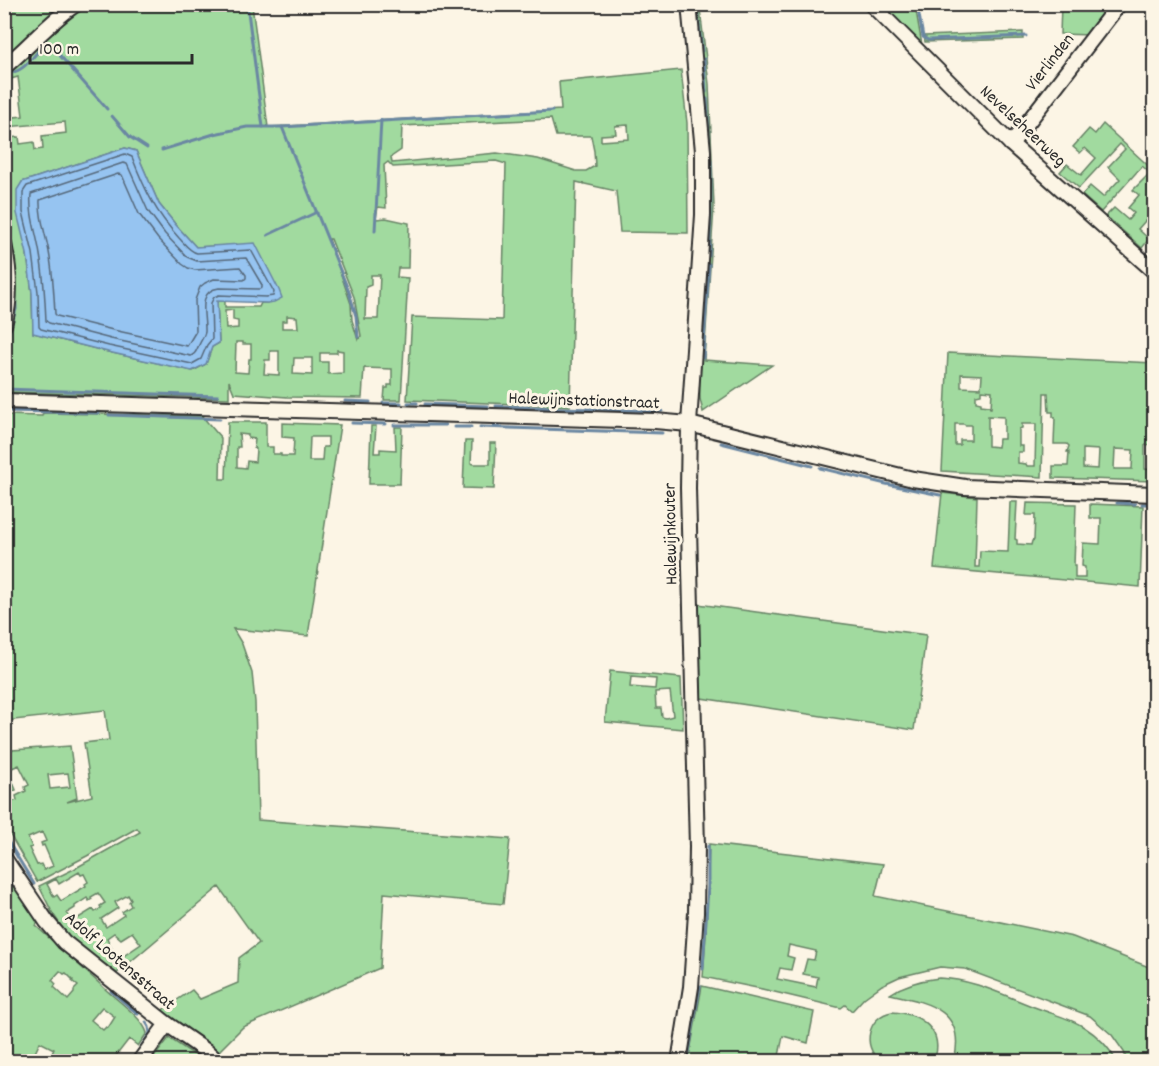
<svg xmlns="http://www.w3.org/2000/svg" width="1159" height="1066" viewBox="0 0 1159 1066" font-family="Dekko,sans-serif">
<rect width="100%" height="100%" fill="#fcf5e5"/>
<filter id="ink" filterUnits="userSpaceOnUse"><feTurbulence type="fractalNoise" baseFrequency=".0167" numOctaves="2"/><feDisplacementMap in="SourceGraphic" scale="12" xChannelSelector="R" yChannelSelector="G"/><feConvolveMatrix kernelMatrix="1 2 1 2 8 2 1 2 1" color-interpolation-filters="sRGB"/></filter>
<g filter="url(#ink)">
<g fill="#a1da9f" stroke="#668265" stroke-width="1.5" fill-rule="evenodd">
<polygon points="5,5 63,5 62,11 5,59"/>
<path d="M87,5h165l16,122 293,-17 -2,-28 122,-12 6,53 1,110 -68,-1 -4,-41 -40,-9 -6,224 -163,-6 5,-83 90,3 4,-156 -10,-3 -103,6 -5,-5 -4,3 2,43 -8,-1 -2,12 10,-1 23,5 -1,45h-10l-1,9 11,1 -7,122h-17l1,-12h3v-3h4v-16l-28,-1 -2,30 -75,-1 -53,-4 -5,-12v17l-224,-6 -1,-43 7,-24 2,-28 -3,-49 -6,-22 1,-88 14,-1 1,7 14,-2 1,8 8,-1 -1,-13 24,-3 -1,-11 -60,5v-9l18,-2 -5,-39 -11,3 -2,-6c30,-19 51,-51 82,-69zM551,119l5,17h35l3,15 1,15 -9,5h-10l-38,-12 -41,-6 -105,10 -1,-6 10,-7 1,-24zM628,125l1,14 -28,2v-6l15,-1 -1,-8zM125,148l11,3 23,53 17,21 20,22 59,-3 12,59h-6l-2,4h-34v-6h-8l2,42 -7,4 -6,17 -13,7 -85,-19 -75,-19 -1,-40 -5,-39 -5,-72zM329,239h2l23,58 7,39 -3,4 -6,-20 -1,-16zM371,275h9l-2,44h-13l1,-32 5,-2zM233,310v10l5,1v7l-12,1 -1,-18zM287,316l10,1 1,11h-16v-7h5zM236,342h7v2h8v15h-2l-1,14 -13,-1zM337,350l6,1v22l-15,1v-12h-8v-9h17zM270,351h9v24l-15,-1 1,-14h5zM294,358h18v17l-19,-1z"/>
<polygon points="694,5 731,5 700,9 709,84 714,207 704,360 772,365 703,412 700,399 699,360 707,223"/>
<polygon points="879,5 886,5 889,7 893,5 897,10 903,5 915,5 922,45 920,46"/>
<polygon points="1061,5 1115,5 1091,35 1060,34"/>
<polygon points="1023,32 1023,39 925,42 924,36"/>
<polygon points="1103,124 1154,171 1154,215 1152,213 1138,229 1149,239 1142,248 1106,216 1114,208 1128,220 1134,213 1128,208 1139,195 1133,190 1150,173 1142,166 1101,212 1082,195 1090,186 1103,197 1120,179 1108,167 1125,149 1120,144 1079,188 1060,172 1067,164 1081,175 1096,158 1085,148 1080,153 1073,147 1089,129 1095,134"/>
<path d="M948,353l206,10v82h-9v24l9,1v11l-101,-3v-12h15l1,-14h-2l2,-6 -2,-2h-13l1,-27h-2v-5h-4l-1,-19h-4l-2,84 -100,-6zM961,374l21,1 -1,13 -20,-1zM981,390l11,1 -1,17h-1l-1,-2 -8,-1v-2l-5,-1v-7l5,-1zM988,416l16,1v22h-5l-1,8 -10,-1zM955,424h9l1,1h6v15h-11v5h-5zM1022,424h14l-1,42h-8l-1,-2 -8,-1v-11h5v-6h-4v-17l3,-1zM1083,449l16,1 -1,19 -15,-1zM1115,449l18,1 -1,19h-18z"/>
<path d="M43,413l159,3 19,22 -1,41h6l2,-57h38v25h7v7h8v2h12l1,-18 -12,-1v-14l58,2 -32,211 -75,-7 9,15 10,29 3,29 3,118 252,19 -7,65 -119,-11 -4,75 -137,59 -26,26 -56,-42 31,-21 8,9 38,-16 1,-25 20,-15 -40,-56 -102,86 -46,-33 -18,-26 -14,-28 35,-17 66,-37 -3,-4 -50,28 -50,26 -32,-56v-27l2,5 10,-4 -1,-4 10,-5 -1,-4 4,-2 -10,-20 -14,6 4,8 2,-1 5,12 -2,1 -1,-1 -8,4v-42l7,-2 58,-4 7,52 -10,4 25,-6 -8,-53 25,-3 -4,-30 -100,11 -1,-306 38,1zM239,434l9,1v3l7,1 -1,9 2,1 -1,13 -8,-1 -1,7 -9,-1v-20h3zM310,437h18v10h-5l-1,14h-13zM68,773l2,14 -20,2 -2,-14zM42,832l4,9 -5,2 1,3 2,-1 9,21 -9,4 -3,-6 -4,1 -8,-17 3,-1 -4,-9zM79,872l2,3 3,-1 4,8 -3,2 1,2 -25,15 -4,-6 -3,2 -7,-13 9,-5 3,5zM98,893l7,10 -5,3 1,2 -6,4 -2,-3 -21,13 -5,-9 8,-5v-2l12,-8 2,3 3,-2 -1,-2zM128,895l3,5 -2,2 2,4 -9,6 2,3 -18,12 -5,-8 17,-11 -3,-6zM132,932l9,12 -22,15 -11,-16 1,-1 -2,-4 7,-5 7,6z"/>
<polygon points="371,426 376,426 374,453 380,453 380,449 396,450 395,427 402,427 400,484 369,484"/>
<polygon points="465,441 472,441 471,463 474,464 490,464 490,443 496,443 494,489 463,488"/>
<polygon points="942,493 977,497 975,567 979,567 980,551 1008,552 1010,502 1017,502 1015,539 1017,540 1017,544 1031,545 1032,541 1034,540 1035,515 1026,515 1027,503 1076,504 1074,566 1075,566 1075,578 1085,578 1085,567 1082,566 1083,543 1100,544 1101,518 1090,518 1090,504 1143,506 1140,587 934,568"/>
<polygon points="698,604 926,635 914,730 701,698"/>
<path d="M610,671l71,7 2,51 -78,-7zM631,677l25,2 -1,10 -25,-2zM670,691l3,25 -7,2 -4,-1 -1,-9h-5l-1,-16z"/>
<path d="M709,844l174,20 -8,32 198,41 81,32v92h-27l-3,-9 -12,-17 -22,-19 -125,-47 -25,-2 -41,10 -17,8 -18,13 -12,13 -7,-6 -4,3 -79,-19 -59,-12 3,-42zM789,945l27,6 -2,9 -7,-1 -4,15 15,3 -2,10 -39,-8 3,-11 11,2 3,-12 -7,-2z"/>
<path d="M4,873l35,46 -3,7 64,58c13,14 42,32 47,49l-9,13 -9,-7 -17,22 -64,1 6,-13 -14,-7 -6,13 13,6h-42zM60,971l4,3 2,-1 7,7 -1,1 6,5 -4,4v3l-6,7 -14,-13 2,-3 -4,-4zM102,1007l13,10 -7,11 -2,-1 -3,3 -12,-10z"/>
<path d="M939,978c34,1 66,18 98,30 15,6 33,10 47,19 13,8 26,21 32,34h-162c13,-51 -25,-58 -64,-67 15,-10 31,-14 49,-16z"/>
<polygon points="702,986 814,1012 808,1043 783,1036 778,1061 715,1061 689,1057"/>
<path d="M892,1012c29,1 53,19 42,49h-54c-19,-15 -12,-45 12,-49z"/>
<polygon points="169,1038 204,1061 151,1061"/>
</g>
<polygon fill="#96c4f1" stroke="#6b87a2" stroke-width="1.5" points="125,148 136,151 159,204 176,225 196,247 255,243 279,290 282,298 274,302 267,303 217,301 219,343 212,347 206,364 192,371 108,352 33,333 32,293 27,254 17,213 17,190 22,182"/>
<g fill="none" stroke-linecap="round" stroke-linejoin="round">
<g stroke="#56687a" stroke-width="1.5">
<path d="M125,154l7,3c13,33 23,55 47,81 6,6 10,13 18,15l54,-3 23,42 -1,4 -7,1 -47,-2 -5,2 -3,6 1,36 -5,6 -6,14 -9,5 -83,-18 -68,-17 -2,-2 -1,-35 -5,-39 -10,-41v-20l4,-6z"/>
<path d="M123,163l4,1 21,47 17,23 22,23 10,4 49,-3 16,27v3l-3,1 -40,-1c-23,3 -13,28 -14,44 -1,5 -4,8 -6,13 -3,5 -2,8 -8,11l-80,-17 -62,-16 -3,-2c-1,-23 -2,-44 -6,-66 -3,-21 -11,-40 -9,-61z"/>
<path d="M118,174l4,1 17,39 19,25 24,25 6,4 7,2 45,-3 6,8v3l-2,2 -30,-1 -9,4 -5,4 -5,13 1,31 -9,15 -74,-16 -56,-14 -2,-2c-1,-21 -2,-41 -6,-62 -3,-17 -10,-34 -9,-52z"/>
</g>
<g stroke="#6b87a2" stroke-width="3">
<polyline points="247,4 263,127"/>
<polyline points="917,4 923,37 928,40 1026,36"/>
<polyline points="697,8 702,51"/>
<polyline points="48,42 107,109"/>
<polyline points="704,59 706,92"/>
<path d="M9,73c14,-1 23,-15 32,-25"/>
<polyline points="707,99 710,155"/>
<polyline points="112,116 130,137 147,148"/>
<polyline points="282,127 349,292 356,316 358,337"/>
<polyline points="162,150 214,134 247,127 282,127 552,111"/>
<polyline points="4,216 11,246"/>
<polyline points="375,231 381,120"/>
<polyline points="268,235 317,212"/>
<polyline points="709,256 711,215 711,161"/>
<polyline points="4,351 16,309 15,276"/>
<polyline points="703,358 709,264"/>
<polyline points="4,389 218,396"/>
<polyline points="345,401 370,402"/>
<polyline points="383,403 401,403"/>
<polyline points="408,403 417,403"/>
<polyline points="425,404 488,406"/>
<polyline points="496,406 662,411"/>
<polyline points="4,411 99,413"/>
<polyline points="109,415 220,419"/>
<polyline points="352,423 386,424"/>
<polyline points="394,425 445,425"/>
<polyline points="454,427 471,427"/>
<polyline points="480,427 662,433"/>
<polyline points="721,443 812,466"/>
<polyline points="820,468 886,484 940,495"/>
<polyline points="1117,503 1135,504"/>
<polyline points="1142,504 1154,504"/>
<polyline points="4,835 34,884"/>
<polyline points="703,969 708,887 708,846"/>
<polyline points="111,991 138,1014"/>
<polyline points="688,1057 700,986"/>
<polyline points="131,1062 150,1033 149,1027 146,1022"/>
</g>
<g stroke="#2b2b2b" stroke-width="18">
<g id="minor">
<polyline points="871,4 1011,144 1154,271"/>
<path d="M4,67c25,-20 46,-46 72,-63"/>
<polyline points="1011,144 1119,4"/>
<path d="M4,244c6,27 7,55 0,81"/>
<polyline points="4,401 655,421 689,424 913,479 965,487 1154,494"/>
<polyline points="4,858 47,922 64,942 167,1024 139,1062"/>
<polyline points="167,1024 206,1051 218,1062"/>
<polyline points="679,1062 691,987 696,913 697,847 688,488 689,424 703,215 703,151 689,4"/>
</g>
</g>
<use href="#minor" stroke="#fcf5e5" stroke-width="14"/>
</g>
</g>
<g text-anchor="middle" dominant-baseline="central" stroke-width="6" stroke-linejoin="round" paint-order="stroke">
<g font-size="18" fill="#2b2b2b" stroke="#fcf5e5">
<text transform="translate(1051 63) rotate(-52)">Vierlinden</text>
<text transform="translate(1022 127) rotate(43)">Nevelseheerweg</text>
<text transform="translate(584 402) rotate(2)">Halewijnstationstraat</text>
<text transform="translate(672 534) rotate(-91)">Halewijnkouter</text>
<text transform="translate(119 962) rotate(41)">Adolf Lootensstraat</text>
</g>
</g>
<rect width="1159" height="1066" fill="none" stroke="#fcf5e5" stroke-width="24"/>
<rect x="12" y="12" width="1135" height="1042" fill="none" stroke="#2b2b2b" stroke-width="2" filter="url(#ink)"/>
<path d="M30 54v9h162v-9" fill="none" stroke="#2b2b2b" stroke-width="3"/>
<text x="39" y="54" font-size="18" fill="#2b2b2b" stroke="#fcf5e5" stroke-width="4.5" paint-order="stroke">100 m</text>
</svg>
